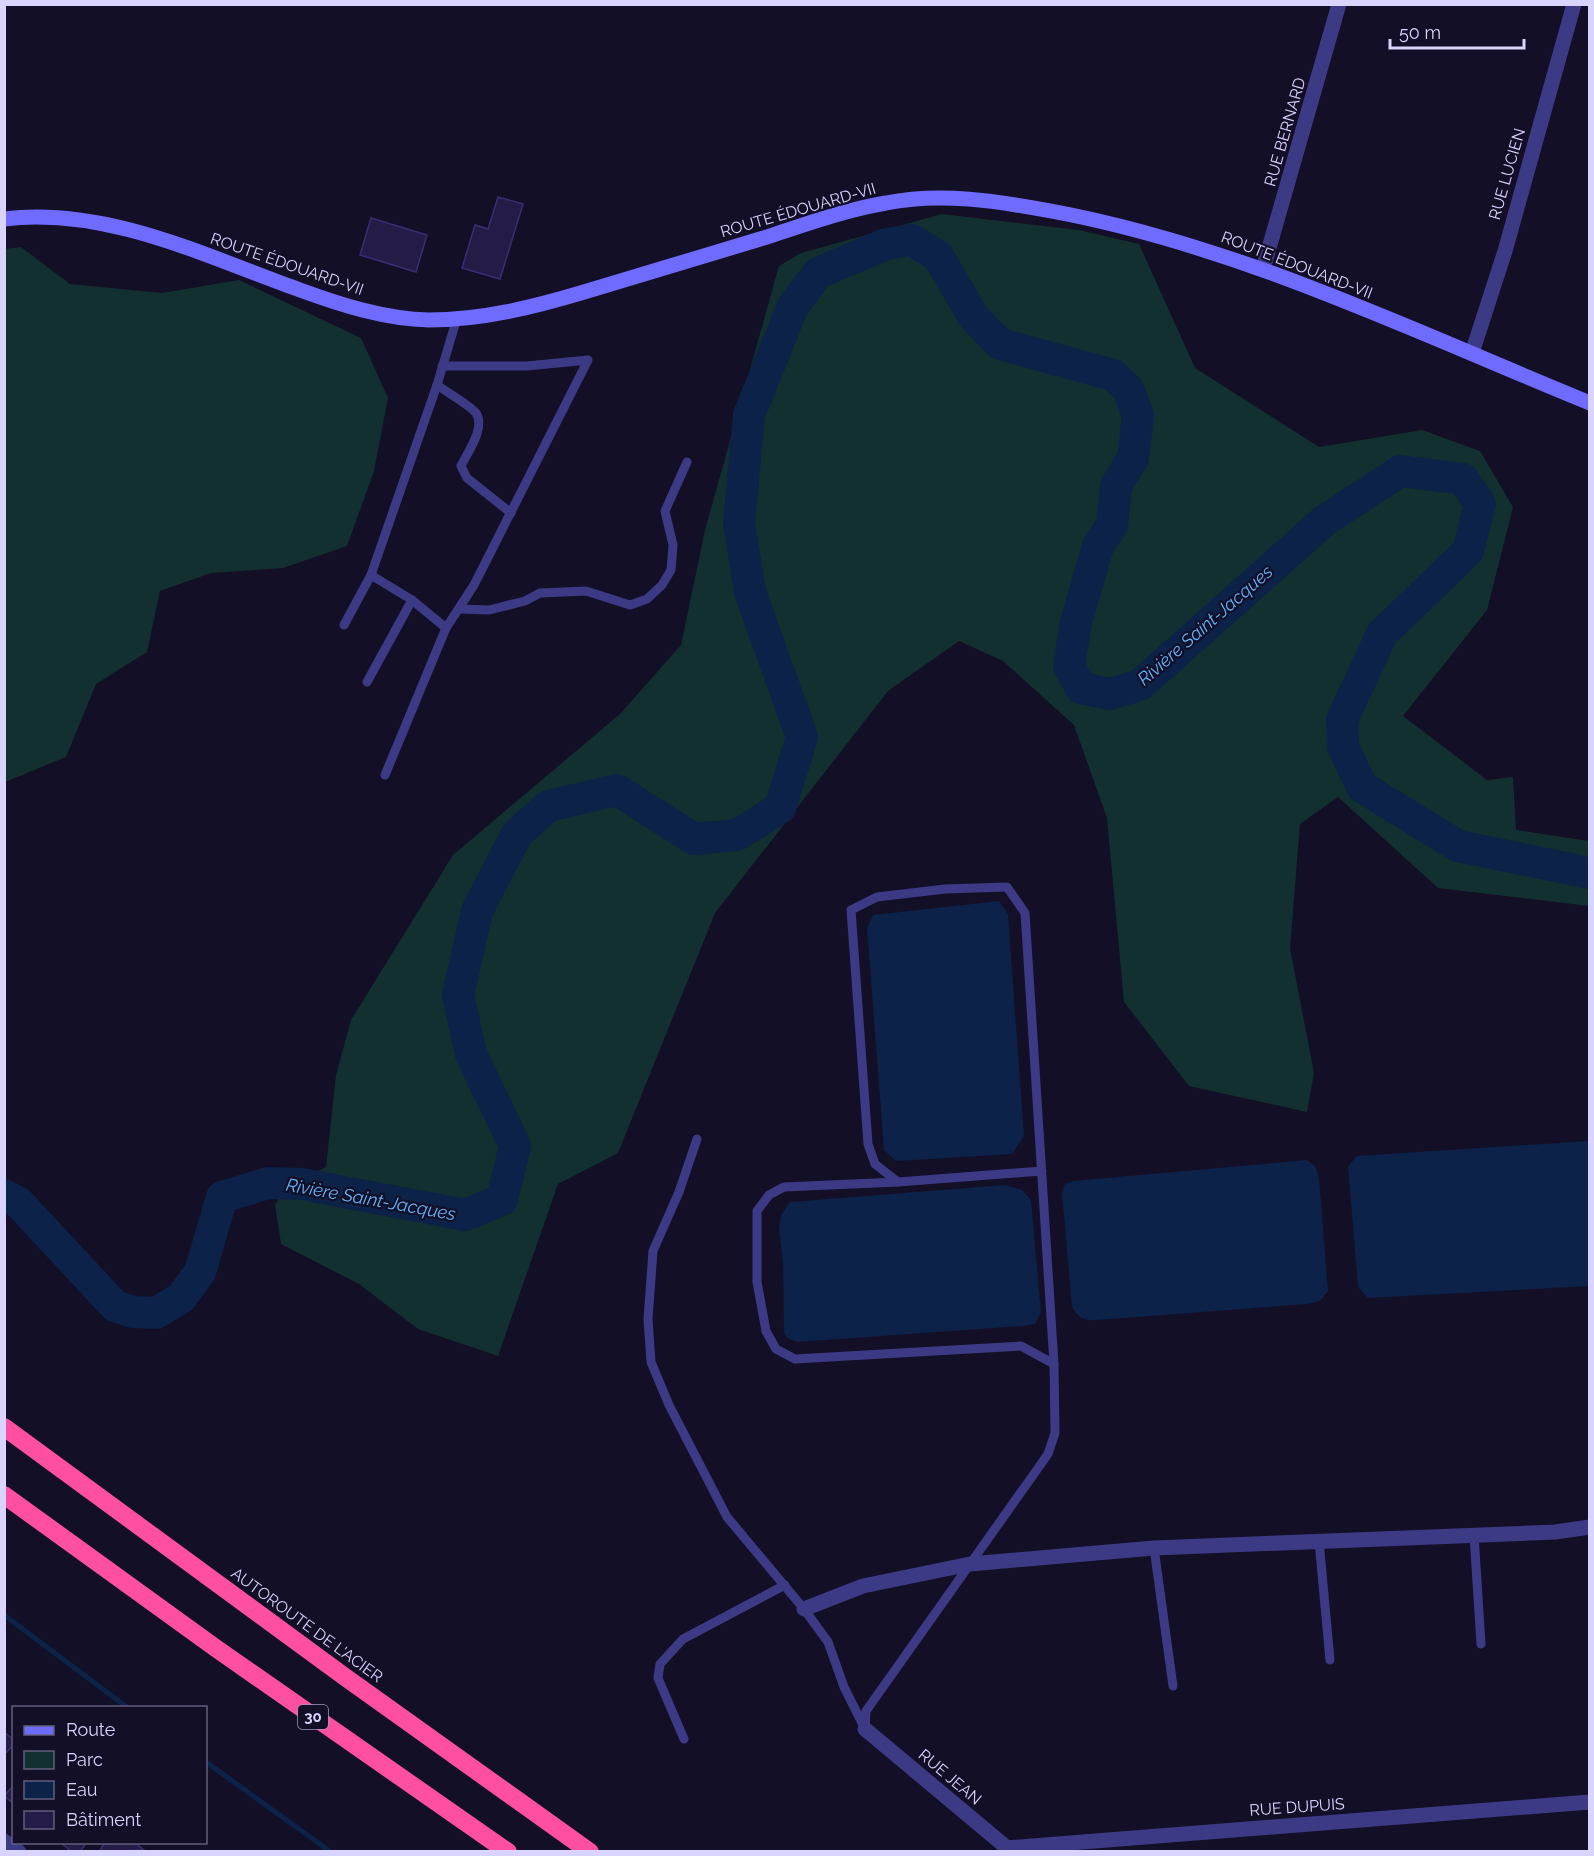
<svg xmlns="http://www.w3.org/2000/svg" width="1594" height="1856" viewBox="0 0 1594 1856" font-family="Raleway,sans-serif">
<rect width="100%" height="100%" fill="#130f26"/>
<g fill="#12302f">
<polygon points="942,214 1079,230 1139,244 1195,368 1319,447 1422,430 1480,451 1513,507 1487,610 1403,716 1487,780 1513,777 1516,830 1589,841 1589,906 1438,888 1338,797 1300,824 1290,948 1314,1073 1307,1112 1189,1086 1124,1002 1107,818 1074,725 1003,661 959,641 888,691 715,913 618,1153 558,1184 498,1356 418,1329 359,1284 281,1244 275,1204 291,1184 326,1167 336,1075 351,1020 453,855 620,714 681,645 705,530 779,266 801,253"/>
<polygon points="21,247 70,284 162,293 239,280 361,338 388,398 374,471 347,546 283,568 211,573 160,591 147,652 96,684 66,757 5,782 4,249"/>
</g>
<g fill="#0c2248">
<polygon points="999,901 1008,914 1024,1136 1012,1154 896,1161 884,1150 867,928 873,915"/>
<polygon points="1589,1141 1589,1286 1368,1298 1358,1287 1348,1166 1357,1156"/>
<path d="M1307,1160l8,6 4,12 9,113 -8,10 -13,3 -210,16c-14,1 -18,-2 -25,-13l-10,-114 3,-9 8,-3z"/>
<polygon points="1005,1185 1022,1190 1031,1200 1041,1313 1035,1324 1023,1326 797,1342 787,1338 784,1332 783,1263 779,1229 781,1215 790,1202"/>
</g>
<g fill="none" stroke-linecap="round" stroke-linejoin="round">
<g stroke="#0c2248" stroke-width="5">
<polyline points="4,1615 128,1708"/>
<polyline points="206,1762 331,1852"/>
</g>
<polyline stroke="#0c2248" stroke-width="32" points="4,1195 18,1202 115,1306 133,1312 156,1313 181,1298 200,1272 222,1197 268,1183 302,1184 465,1215 502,1200 515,1146 471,1054 458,995 477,911 517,834 548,806 617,790 694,839 737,835 780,808 802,737 750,592 739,523 749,415 793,306 818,273 886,244 912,240 938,256 973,316 1000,344 1113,375 1128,389 1138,415 1133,458 1116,486 1112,525 1098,546 1076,622 1069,666 1081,688 1110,694 1140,685 1324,521 1400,471 1463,479 1480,504 1468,551 1382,634 1342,720 1343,746 1362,787 1458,846 1590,873"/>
</g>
<g fill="#241b47" stroke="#3b2d73" stroke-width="1.5">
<polygon points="498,197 523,204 500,279 462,268 475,225 488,229"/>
<polygon points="371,218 427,235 416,272 360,255"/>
<polygon points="4,1732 14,1740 14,1744 4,1755"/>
<polygon points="14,1785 14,1804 4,1796"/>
<polygon points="60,1842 87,1842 80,1852 72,1852"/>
<polygon points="105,1842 134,1842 144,1850 99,1852"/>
</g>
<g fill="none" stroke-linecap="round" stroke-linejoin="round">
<g stroke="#3d3a85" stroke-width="9">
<polyline points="442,366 527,366 588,360 474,585 446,628 412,600 371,575 437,385 457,318"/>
<path d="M437,385c8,6 34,21 39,28 10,15 -9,40 -15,53l6,12 44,35"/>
<polyline points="459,609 489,610 525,601 540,593 586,591 630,605 647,599 662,585 671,570 673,545 665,511 687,462"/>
<polyline points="344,625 371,575"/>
<polyline points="367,682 412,600"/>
<polyline points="385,775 446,628"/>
<polyline points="697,1139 679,1192 653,1251 648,1319 651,1362 669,1405 727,1517 804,1609 828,1642 844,1687 864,1727"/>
<polyline points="1042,1171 898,1182 875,1164 868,1144 851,910 877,897 945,889 1007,887 1025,913 1054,1364"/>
<polyline points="1474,1535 1481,1644"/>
<polyline points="1319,1541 1330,1660"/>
<polyline points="1154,1548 1173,1686"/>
<polyline points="865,1729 866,1711 1048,1454 1055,1433 1054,1364 1021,1346 795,1359 776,1349 766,1331 757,1282 757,1211 769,1195 784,1187 898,1182"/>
<polyline points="684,1739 658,1678 660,1664 683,1639 785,1585"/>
</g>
<g stroke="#3d3a85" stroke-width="15">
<polyline points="1263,269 1339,4"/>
<polyline points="1472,353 1505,251 1574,4"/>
<polyline points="804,1609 863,1586 970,1564 1154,1548 1555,1532 1590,1527"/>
<polyline points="865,1729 1012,1852"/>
<polyline points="4,1841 19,1852"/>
<polyline points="1007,1848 1590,1802"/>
</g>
<path stroke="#6f6bff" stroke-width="15" d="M4,219c102,-13 203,38 296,71 41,15 85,29 129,30 53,0 105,-13 155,-28 61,-18 122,-37 183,-55 39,-13 78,-27 119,-34 55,-11 111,-2 165,8 189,35 362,120 539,192"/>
<g stroke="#ff4fa3" stroke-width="18">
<polyline points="4,1427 345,1677 590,1852"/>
<polyline points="4,1495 217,1649 508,1852"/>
</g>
</g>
<g text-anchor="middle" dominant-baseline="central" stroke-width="4.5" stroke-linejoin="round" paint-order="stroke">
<rect fill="#130f26" stroke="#9e99be" stroke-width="1.5" x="298" y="1705" width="30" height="24" rx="4.5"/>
<g font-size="15" font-weight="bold" fill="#d9d4ff">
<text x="313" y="1717">30</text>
</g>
<g font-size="16" fill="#d9d4ff" stroke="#130f26">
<text transform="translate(1285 132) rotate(-74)">RUE BERNARD</text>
<text transform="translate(1507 174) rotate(-74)">RUE LUCIEN</text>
<text transform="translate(798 210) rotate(-16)">ROUTE ÉDOUARD-VII</text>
<text transform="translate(287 264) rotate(19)">ROUTE ÉDOUARD-VII</text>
<text transform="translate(1297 265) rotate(21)">ROUTE ÉDOUARD-VII</text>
<text transform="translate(307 1625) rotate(36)">AUTOROUTE DE L'ACIER</text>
<text transform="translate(950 1777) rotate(40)">RUE JEAN</text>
<text transform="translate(1297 1807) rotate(-4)">RUE DUPUIS</text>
</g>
<g font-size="18" font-style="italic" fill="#62b6ff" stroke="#130f26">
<text transform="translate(1205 625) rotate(-41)">Rivière Saint-Jacques</text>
<text transform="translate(371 1199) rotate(10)">Rivière Saint-Jacques</text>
</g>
</g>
<rect width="1594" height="1856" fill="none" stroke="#d9d4ff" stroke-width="12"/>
<rect x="12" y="1706" width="195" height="138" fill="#130f26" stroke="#625e7d" stroke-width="1.5"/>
<rect x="24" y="1726" width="30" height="9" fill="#6f6bff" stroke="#625e7d" stroke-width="1.5"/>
<text x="66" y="1736" font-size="18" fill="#d9d4ff">Route</text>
<rect x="24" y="1751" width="30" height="18" fill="#12302f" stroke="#625e7d" stroke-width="1.5"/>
<text x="66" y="1766" font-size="18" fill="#d9d4ff">Parc</text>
<rect x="24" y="1781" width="30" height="18" fill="#0c2248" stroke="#625e7d" stroke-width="1.5"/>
<text x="66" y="1796" font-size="18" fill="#d9d4ff">Eau</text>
<rect x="24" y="1811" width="30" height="18" fill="#241b47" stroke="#625e7d" stroke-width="1.5"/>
<text x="66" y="1826" font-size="18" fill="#d9d4ff">Bâtiment</text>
<path d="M1390 39v9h134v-9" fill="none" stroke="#d9d4ff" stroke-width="3"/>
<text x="1399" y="39" font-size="18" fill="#d9d4ff" stroke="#130f26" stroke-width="4.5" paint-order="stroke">50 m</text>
</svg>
